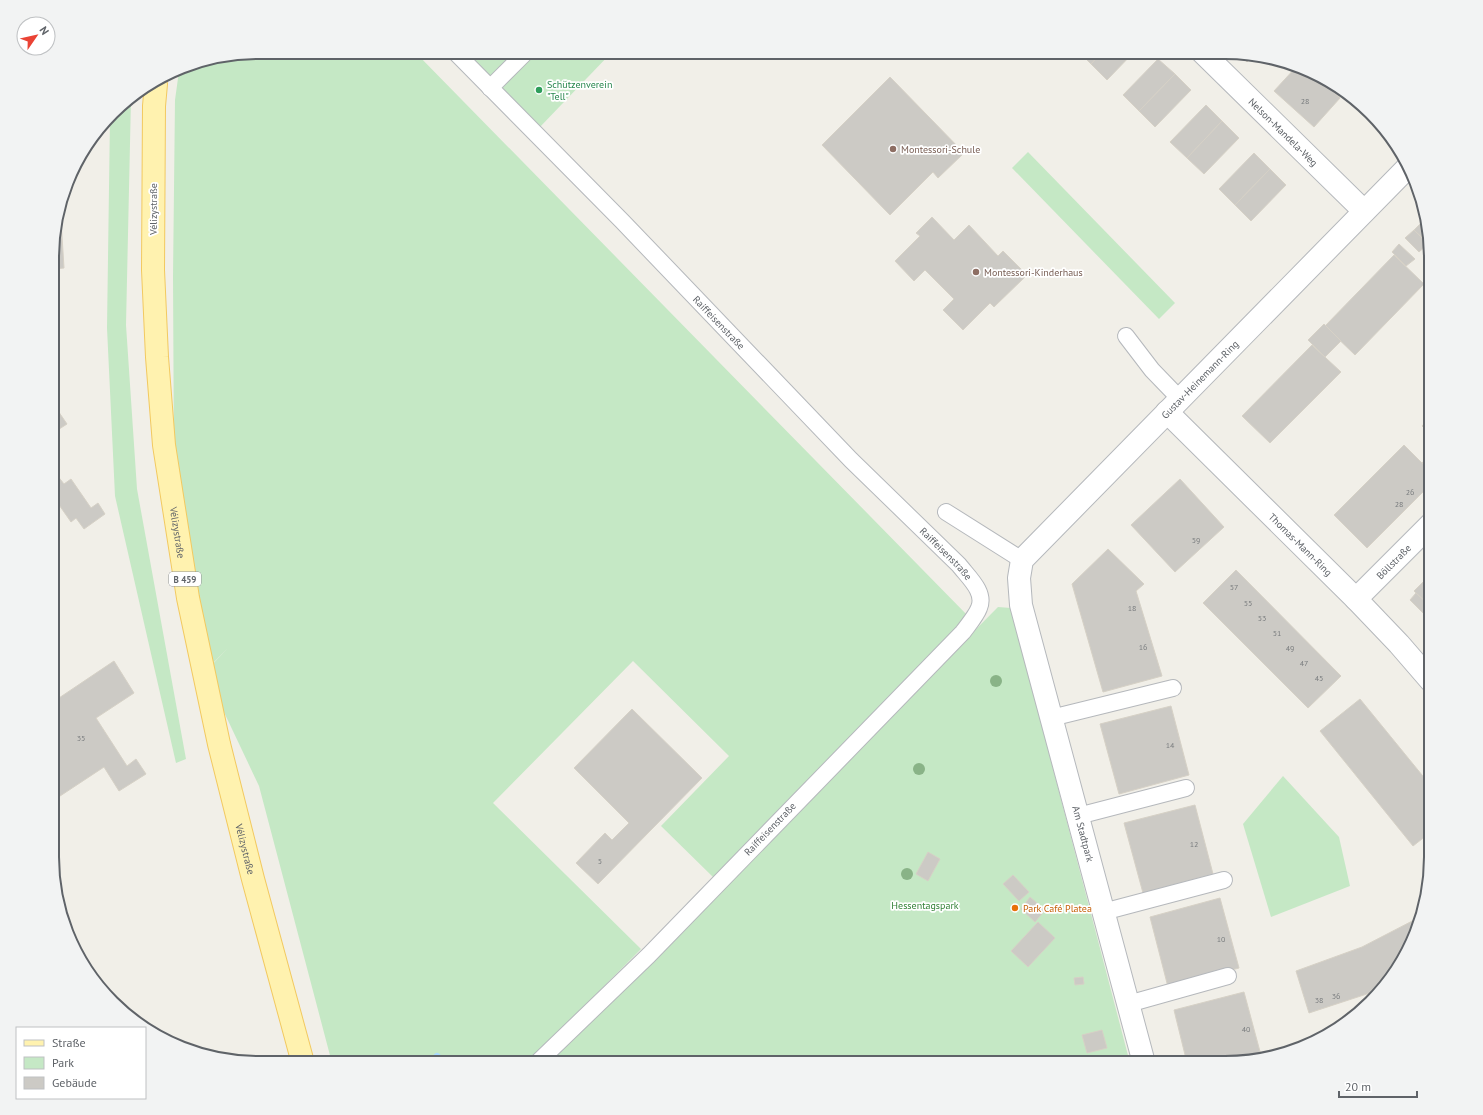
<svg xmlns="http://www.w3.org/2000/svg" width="1483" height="1115" viewBox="0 0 1483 1115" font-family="'PT Sans',sans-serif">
<rect width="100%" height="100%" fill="#f1efe8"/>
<g fill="#c5e8c5">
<polygon points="258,52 415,52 970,618 713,877 661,826 729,756 633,661 493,803 641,949 528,1063 332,1063 259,786 205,672 228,648 205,671 174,462 173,277 175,100 179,71 192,63"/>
<polygon points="466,52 612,52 539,128"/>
<polygon points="131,98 126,325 137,489 186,759 176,763 115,496 107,328 110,118 122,103"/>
<polygon points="1028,152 1175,303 1159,319 1012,168"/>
<polygon points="998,607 1011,608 1130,1063 547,1063"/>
<polygon points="1283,776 1339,837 1350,886 1271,917 1243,824"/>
</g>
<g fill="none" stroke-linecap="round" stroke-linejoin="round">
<polyline stroke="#aadaff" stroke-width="8" points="437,1057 444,1063"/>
</g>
<g fill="#cccac5" stroke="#d6d1c6">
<polygon points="1079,52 1102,52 1091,64"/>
<polygon points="1102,52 1134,52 1107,80 1091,64"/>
<polygon points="1237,52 1238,52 1253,56 1247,62"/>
<polygon points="1158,59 1175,74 1139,111 1123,95"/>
<polygon points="1297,66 1303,68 1315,75 1340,98 1314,127 1274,91"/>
<polygon points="1175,74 1191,90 1155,127 1139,111"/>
<polygon points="890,77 964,153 938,178 933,172 890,215 822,145"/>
<polygon points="1206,105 1222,121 1187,158 1170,142"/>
<polygon points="1222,121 1239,138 1204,174 1187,158"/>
<polygon points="1254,153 1270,169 1235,205 1219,189"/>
<polygon points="1270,169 1286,185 1251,221 1235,205"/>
<polygon points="932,217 954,240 969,225 998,256 1003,251 1027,275 994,307 990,303 963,330 943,310 954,299 925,270 914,281 895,261 920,236 916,233"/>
<polygon points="1427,217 1427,218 1430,245 1414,230"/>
<polygon points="58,220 61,220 64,268 54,269 54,231"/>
<polygon points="1414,230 1428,244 1419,252 1405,238"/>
<polygon points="1399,244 1415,259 1406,266 1392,252"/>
<polygon points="1394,255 1424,284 1355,355 1325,326"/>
<polygon points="54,293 58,345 54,345"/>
<polygon points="1324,324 1341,341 1325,357 1308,340"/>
<polygon points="1312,345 1341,372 1270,443 1242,416"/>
<polygon points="54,405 67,424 53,433 53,405"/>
<polygon points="1431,416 1431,435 1422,426"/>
<polygon points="1404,445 1431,472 1431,484 1367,548 1334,515"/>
<polygon points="1431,453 1431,472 1422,463"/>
<polygon points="53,470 64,484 71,479 91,508 98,503 105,514 84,529 76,518 71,522 57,502 53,505"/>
<polygon points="1180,479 1224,527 1175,572 1131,525"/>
<polygon points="1108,549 1144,584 1136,591 1162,676 1103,692 1072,584"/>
<polygon points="1236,570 1341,676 1308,708 1203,603"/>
<polygon points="1431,574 1431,607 1414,591"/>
<polygon points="1416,593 1431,607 1425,615 1410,600"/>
<polygon points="114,661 134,693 96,718 127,766 136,759 146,774 119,791 104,767 54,800 53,702"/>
<polygon points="1360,699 1431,786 1431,832 1413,846 1320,731"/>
<polygon points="1171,706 1189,775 1119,794 1100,724"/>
<polygon points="632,709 702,778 598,884 576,863 605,833 612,840 629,823 574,768"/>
<polygon points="1195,805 1213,874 1143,893 1124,823"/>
<polygon points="928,852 940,859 928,881 916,874"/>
<polygon points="1013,875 1029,892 1019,901 1003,884"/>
<polygon points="1030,897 1045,910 1035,922 1021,909"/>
<polygon points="1220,898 1239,968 1168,987 1150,917"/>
<polygon points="1420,917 1415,936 1382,989 1309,1013 1296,971 1362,947"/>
<polygon points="1038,922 1055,938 1028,967 1011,951"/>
<polygon points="1083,977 1084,984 1075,985 1074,978"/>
<polygon points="1244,992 1262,1059 1225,1063 1187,1063 1174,1010"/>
<polygon points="1102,1030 1107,1048 1087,1053 1082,1035"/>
</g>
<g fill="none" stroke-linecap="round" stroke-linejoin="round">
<g stroke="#b5b8bc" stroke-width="18">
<g id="service">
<path id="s1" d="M455,52l167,169 229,239 108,105c9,12 27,27 20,43 -3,8 -11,17 -16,24l-314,323 -112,108"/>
<polyline points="490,88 526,52"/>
<polyline points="1126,336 1152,370 1180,399"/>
<polyline points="946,512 1022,560"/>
<polyline points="1051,718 1173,688"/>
<polyline points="1078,816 1186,788"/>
<polyline points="1103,912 1224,880"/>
<polyline points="1128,1004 1228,976"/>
</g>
</g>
<g stroke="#b5b8bc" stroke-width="24">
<g id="minor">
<path id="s2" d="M1202,52l162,159"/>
<path id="s3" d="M1167,412l189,187 43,45 32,37"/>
<path id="s4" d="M1356,599l75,-75"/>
<path id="s5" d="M1144,1063l-123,-458 -2,-27 3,-18 387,-394"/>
</g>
</g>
<g stroke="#f2c960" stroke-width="24">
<g id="primary">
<path id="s6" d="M156,84l-2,22 -1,164 4,87 7,88 24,153 31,146 34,135 50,184"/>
</g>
</g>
<use href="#service" stroke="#fff" stroke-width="16"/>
<use href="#minor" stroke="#fff" stroke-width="22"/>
<use href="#primary" stroke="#fff2af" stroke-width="22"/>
</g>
<g fill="#89b387">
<circle cx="996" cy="681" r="6"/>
<circle cx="919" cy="769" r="6"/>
<circle cx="907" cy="874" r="6"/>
</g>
<circle fill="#2e9e5b" stroke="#fff" stroke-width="1.5" cx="539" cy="90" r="4"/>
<g fill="#8d6e63" stroke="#fff" stroke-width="1.5">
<circle cx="893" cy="149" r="4"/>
<circle cx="976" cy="272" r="4"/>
</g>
<circle fill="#e8710a" stroke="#fff" stroke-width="1.5" cx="1015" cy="908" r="4"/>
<g text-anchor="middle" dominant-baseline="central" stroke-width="3.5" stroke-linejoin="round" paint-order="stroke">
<g font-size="8" fill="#7a7d7f">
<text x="1305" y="101">28</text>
<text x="1410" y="492">26</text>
<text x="1399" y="504">28</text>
<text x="1196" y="540">59</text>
<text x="1234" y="587">57</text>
<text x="1248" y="603">55</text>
<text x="1132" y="608">18</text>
<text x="1262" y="618">53</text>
<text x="1277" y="633">51</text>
<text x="1143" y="647">16</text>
<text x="1290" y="648">49</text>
<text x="1304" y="663">47</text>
<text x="1319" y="678">45</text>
<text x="81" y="738">35</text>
<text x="1170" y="745">14</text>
<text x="1194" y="844">12</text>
<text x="600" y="861">5</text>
<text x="1221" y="939">10</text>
<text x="1336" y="996">36</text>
<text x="1319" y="1000">38</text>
<text x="1246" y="1029">40</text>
</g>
<rect fill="#fff" stroke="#8f9295" stroke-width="1" x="169" y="572" width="32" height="14" rx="3"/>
<g font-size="9" font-weight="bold" fill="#5f6368">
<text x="185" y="579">B 459</text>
</g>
<g font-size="10" fill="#27864d" stroke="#fff" text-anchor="start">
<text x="547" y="84">Schützenverein<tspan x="547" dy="12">"Tell"</tspan></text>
</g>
<g font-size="10" fill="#5f6368" stroke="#fff">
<text stroke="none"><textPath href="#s2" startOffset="114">Nelson-Mandela-Weg</textPath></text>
<text transform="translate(153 209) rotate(-90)">Vélizystraße</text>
<text stroke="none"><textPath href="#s1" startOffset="378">Raiffeisenstraße</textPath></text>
<text stroke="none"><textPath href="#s5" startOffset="773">Gustav-Heinemann-Ring</textPath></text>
<text stroke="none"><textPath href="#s6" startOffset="450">Vélizystraße</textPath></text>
<text stroke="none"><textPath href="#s3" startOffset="188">Thomas-Mann-Ring</textPath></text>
<text stroke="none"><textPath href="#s1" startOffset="702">Raiffeisenstraße</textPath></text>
<text stroke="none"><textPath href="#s4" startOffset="53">Böllstraße</textPath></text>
<text transform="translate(770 829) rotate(-46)">Raiffeisenstraße</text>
<text transform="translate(1083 834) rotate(75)">Am Stadtpark</text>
<text stroke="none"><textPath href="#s6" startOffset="774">Vélizystraße</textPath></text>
</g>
<g font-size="10" fill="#785e54" stroke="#fff" text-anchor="start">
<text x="901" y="149">Montessori-Schule</text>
<text x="984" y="272">Montessori-Kinderhaus</text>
</g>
<g font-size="10" fill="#348238" stroke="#fff">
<text x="925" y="905">Hessentagspark</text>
</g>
<g font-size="10" fill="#c56008" stroke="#fff" text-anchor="start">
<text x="1023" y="908">Park Café Platea</text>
</g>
</g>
<path d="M0 0H1483V1115H0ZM258 59H1225A199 199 0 0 1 1424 258V857A199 199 0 0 1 1225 1056H258A199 199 0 0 1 59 857V258A199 199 0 0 1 258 59Z" fill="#f2f3f3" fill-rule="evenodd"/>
<path fill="none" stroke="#5f6368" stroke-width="2" d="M258 59H1225A199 199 0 0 1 1424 258V857A199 199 0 0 1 1225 1056H258A199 199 0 0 1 59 857V258A199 199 0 0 1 258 59Z"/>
<rect x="16" y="1027" width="130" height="72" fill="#ffffff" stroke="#bfc1c3"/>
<rect x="24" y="1040" width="20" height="6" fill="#fff2af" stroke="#bfc1c3"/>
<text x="52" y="1047" font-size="12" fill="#5f6368">Straße</text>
<rect x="24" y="1057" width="20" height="12" fill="#c5e8c5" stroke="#bfc1c3"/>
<text x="52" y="1067" font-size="12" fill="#5f6368">Park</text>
<rect x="24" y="1077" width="20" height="12" fill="#cccac5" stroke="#bfc1c3"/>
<text x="52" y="1087" font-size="12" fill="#5f6368">Gebäude</text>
<g transform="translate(36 36) rotate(56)"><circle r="19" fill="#ffffff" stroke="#bfc1c3"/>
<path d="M0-3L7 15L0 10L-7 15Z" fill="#ea4335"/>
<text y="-6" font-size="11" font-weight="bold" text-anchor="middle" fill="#5f6368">N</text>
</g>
<path d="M1339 1091v6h78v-6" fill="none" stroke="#5f6368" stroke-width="2"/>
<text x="1345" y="1091" font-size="12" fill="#5f6368" stroke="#ffffff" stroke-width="3" paint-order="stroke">20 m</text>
</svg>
